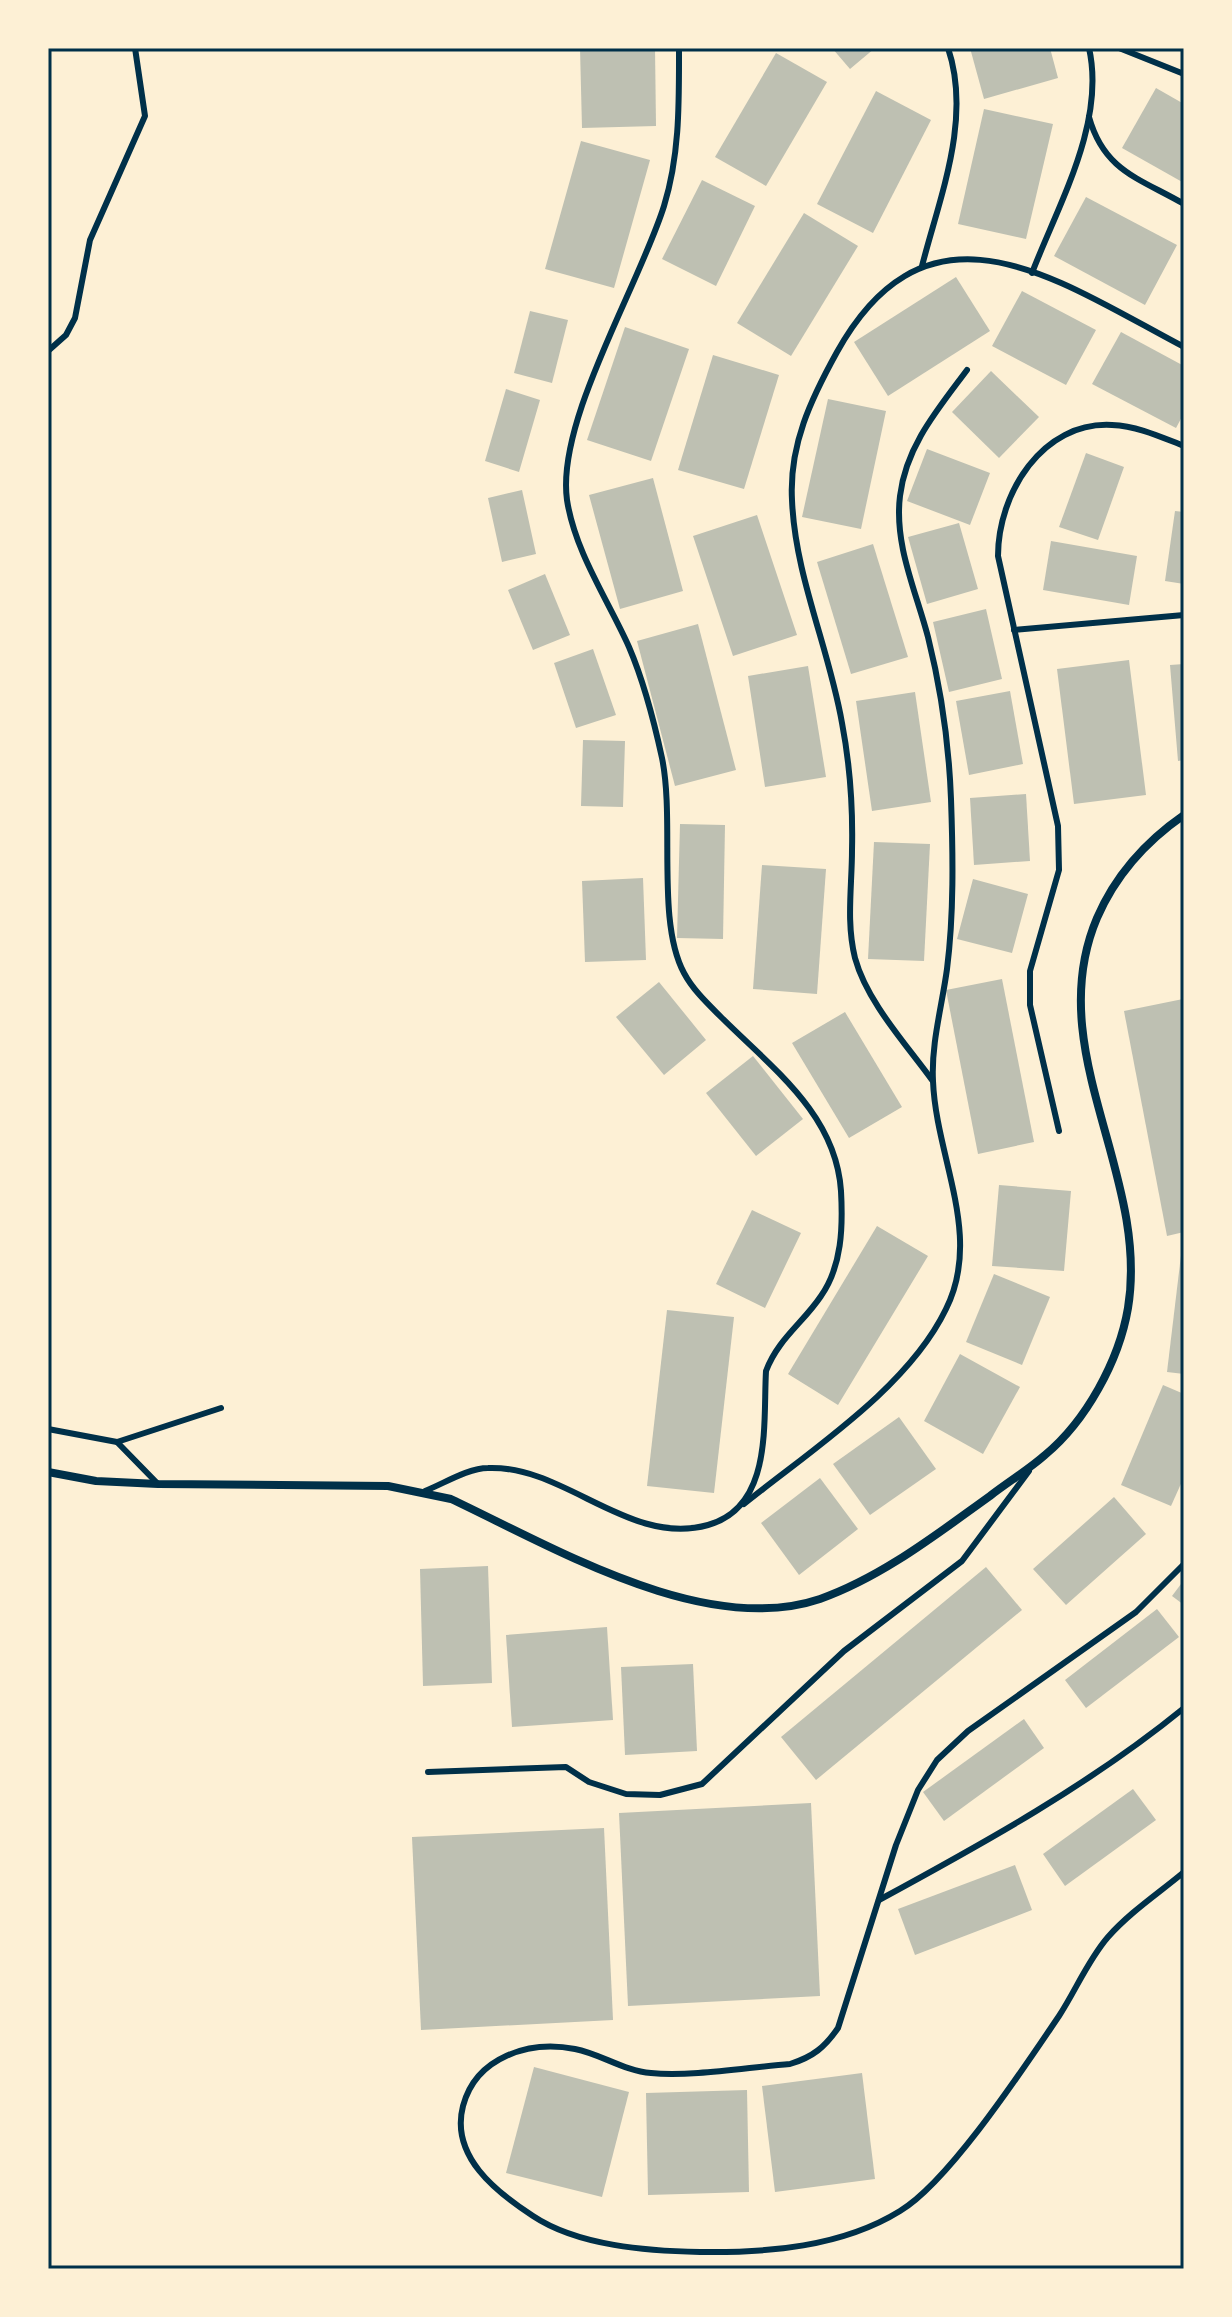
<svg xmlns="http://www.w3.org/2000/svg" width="1232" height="2317" viewBox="0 0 1232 2317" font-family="'Public Sans',sans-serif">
<rect width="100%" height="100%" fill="#fdf0d5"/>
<g fill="#bec0b2">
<polygon points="580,48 655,48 656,126 582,128"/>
<polygon points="832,48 875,48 850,69"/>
<polygon points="970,48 1050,48 1058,78 984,99"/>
<polygon points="776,53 827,82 766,186 715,157"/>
<polygon points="1156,88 1184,104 1184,183 1122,148"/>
<polygon points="876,91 931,120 873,233 817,204"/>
<polygon points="984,109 1053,124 1026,239 958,224"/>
<polygon points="581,141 650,160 614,288 545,269"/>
<polygon points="702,180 755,206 716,286 662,259"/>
<polygon points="1086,197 1177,245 1145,305 1054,256"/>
<polygon points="804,213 858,246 791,356 737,323"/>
<polygon points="956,277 990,331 888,396 854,342"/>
<polygon points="1022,291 1096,330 1066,385 992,346"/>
<polygon points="530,311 568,320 552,383 514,373"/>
<polygon points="625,327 689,349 651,461 587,440"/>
<polygon points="1121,332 1184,366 1184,413 1176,428 1092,384"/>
<polygon points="713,355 779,375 744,489 678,470"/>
<polygon points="991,371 1039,417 999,458 952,412"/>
<polygon points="506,389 540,400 519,472 485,461"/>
<polygon points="828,399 886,411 861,529 802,517"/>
<polygon points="927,449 990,473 970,525 907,501"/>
<polygon points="1086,453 1124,467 1098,540 1059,527"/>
<polygon points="653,478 683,591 620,609 589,495"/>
<polygon points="522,490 536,554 502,562 488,498"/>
<polygon points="1175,511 1184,512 1184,584 1165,581"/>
<polygon points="757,515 797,635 733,656 693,536"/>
<polygon points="959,523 978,589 927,604 908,537"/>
<polygon points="1051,541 1137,556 1129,605 1043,590"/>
<polygon points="873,544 908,657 851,674 817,562"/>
<polygon points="545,574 570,635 533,650 508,590"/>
<polygon points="986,609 1002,679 949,692 933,622"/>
<polygon points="698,624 736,770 675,786 637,641"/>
<polygon points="593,649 616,715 576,728 554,663"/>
<polygon points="1129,660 1146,795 1074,804 1057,669"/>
<polygon points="1184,664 1184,760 1178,761 1170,665"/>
<polygon points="808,666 826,777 765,787 748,676"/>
<polygon points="1010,691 1023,764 969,775 956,701"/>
<polygon points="915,692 931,802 872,811 856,701"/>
<polygon points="583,740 625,741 623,807 581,806"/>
<polygon points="1026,794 1030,861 974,865 970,798"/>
<polygon points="680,824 725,825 723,939 677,938"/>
<polygon points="874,842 930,844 924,961 868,959"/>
<polygon points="762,865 826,869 817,994 753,989"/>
<polygon points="643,878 646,960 585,962 582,881"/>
<polygon points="973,879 1028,894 1012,953 957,939"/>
<polygon points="1002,979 1034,1142 978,1154 946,990"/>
<polygon points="659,982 706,1040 664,1075 616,1017"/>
<polygon points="1183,999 1184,1232 1167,1236 1124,1011"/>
<polygon points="845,1012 902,1107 849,1138 792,1043"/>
<polygon points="753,1056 803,1119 756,1156 706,1093"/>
<polygon points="999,1185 1071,1191 1064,1271 992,1266"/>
<polygon points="752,1210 801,1233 765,1308 716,1284"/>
<polygon points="877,1226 928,1256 838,1405 788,1374"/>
<polygon points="1182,1247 1184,1247 1184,1374 1167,1372"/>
<polygon points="994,1274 1050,1297 1022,1365 966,1342"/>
<polygon points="667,1310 734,1317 714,1493 647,1486"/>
<polygon points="960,1354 1020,1387 983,1454 924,1421"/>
<polygon points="1163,1385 1184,1394 1184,1477 1171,1506 1121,1485"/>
<polygon points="899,1417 936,1469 870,1515 833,1464"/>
<polygon points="820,1478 858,1529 799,1575 761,1523"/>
<polygon points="1114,1497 1146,1534 1066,1605 1033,1569"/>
<polygon points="488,1566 492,1683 423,1686 420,1569"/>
<polygon points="986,1567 1022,1610 816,1780 781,1737"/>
<polygon points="1184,1580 1184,1605 1172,1596"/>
<polygon points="1157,1609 1179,1637 1086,1708 1065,1680"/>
<polygon points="607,1627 613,1720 512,1727 506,1635"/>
<polygon points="693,1664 697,1751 625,1755 621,1667"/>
<polygon points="1024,1719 1044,1748 944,1821 923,1792"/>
<polygon points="1133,1789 1156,1820 1065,1886 1043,1854"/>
<polygon points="811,1803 820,1996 628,2006 619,1813"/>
<polygon points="604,1828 613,2020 421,2030 412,1837"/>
<polygon points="1015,1865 1032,1910 915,1955 898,1909"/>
<polygon points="534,2067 629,2092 602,2197 506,2173"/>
<polygon points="862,2073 875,2179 775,2192 762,2086"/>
<polygon points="747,2090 749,2192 648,2195 646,2093"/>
</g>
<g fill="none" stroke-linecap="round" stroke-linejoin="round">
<g stroke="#003049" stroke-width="6">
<polyline points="1119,48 1184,74"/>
<path d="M1089,117c15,54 50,61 95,87"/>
<path d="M922,266c18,-70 50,-147 26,-218"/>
<path d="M1032,273c26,-68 74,-150 57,-225"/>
<polyline points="48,351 66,335 75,318 90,240 145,116 135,48"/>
<polyline points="1014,630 1184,615"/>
<path d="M932,1080c-26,-36 -65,-78 -77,-122 -9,-36 -3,-72 -3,-108 1,-43 -2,-85 -10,-127 -13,-75 -47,-147 -50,-223 -3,-55 19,-101 45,-148 93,-167 223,-70 347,-5"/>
<path d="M1059,1131l-29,-126v-34l29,-101 -1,-44 -60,-270c0,-62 44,-135 114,-131 26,1 49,12 72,21"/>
<polyline points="48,1429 117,1442 158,1484"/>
<polyline points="117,1442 221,1408"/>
<path d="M425,1491c18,-7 43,-23 63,-23 77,-3 141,79 220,57 65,-18 55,-102 58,-154 12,-32 37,-48 55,-75 21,-30 22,-69 20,-105 -5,-77 -69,-123 -120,-174 -13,-13 -28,-27 -37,-44 -28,-52 -9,-152 -22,-215 -8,-37 -18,-76 -33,-111 -21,-47 -54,-95 -62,-147 -11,-79 72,-214 97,-294 16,-52 15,-104 15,-158"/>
<path d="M744,1504c67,-54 164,-116 202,-195 37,-74 -10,-151 -13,-228 -2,-37 9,-75 14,-112 7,-55 6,-114 4,-170 -2,-53 -10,-110 -23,-162 -12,-46 -34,-92 -28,-141 6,-50 38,-87 67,-126"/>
<path d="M1184,1564l-48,48 -168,119 -31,29 -19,30 -22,55 -58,183c-13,19 -25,29 -48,36 -41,3 -99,13 -139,9 -27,-2 -50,-19 -76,-24 -46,-9 -99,8 -112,57 -13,50 33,86 70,110 45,30 115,35 167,36 67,1 142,-5 200,-41 49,-29 125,-145 159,-195 17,-26 29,-56 49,-79 22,-25 51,-44 76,-65"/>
<polyline points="428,1772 566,1767 589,1782 626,1794 660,1795 702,1784 844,1651 962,1561 1029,1471"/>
<path d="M879,1900c105,-57 212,-116 305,-192"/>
</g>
<path stroke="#003049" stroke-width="8" d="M48,1472l48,9 62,3 230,2 63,13c102,48 254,139 369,100 62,-22 117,-65 170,-103 18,-14 38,-26 55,-41 41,-34 74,-94 83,-147 22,-134 -87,-258 -31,-390 19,-44 48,-76 87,-103"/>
</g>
<rect width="1232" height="2317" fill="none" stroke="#fdf0d5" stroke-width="100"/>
<rect x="50" y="50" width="1132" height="2217" fill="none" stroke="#003049" stroke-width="3"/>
</svg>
